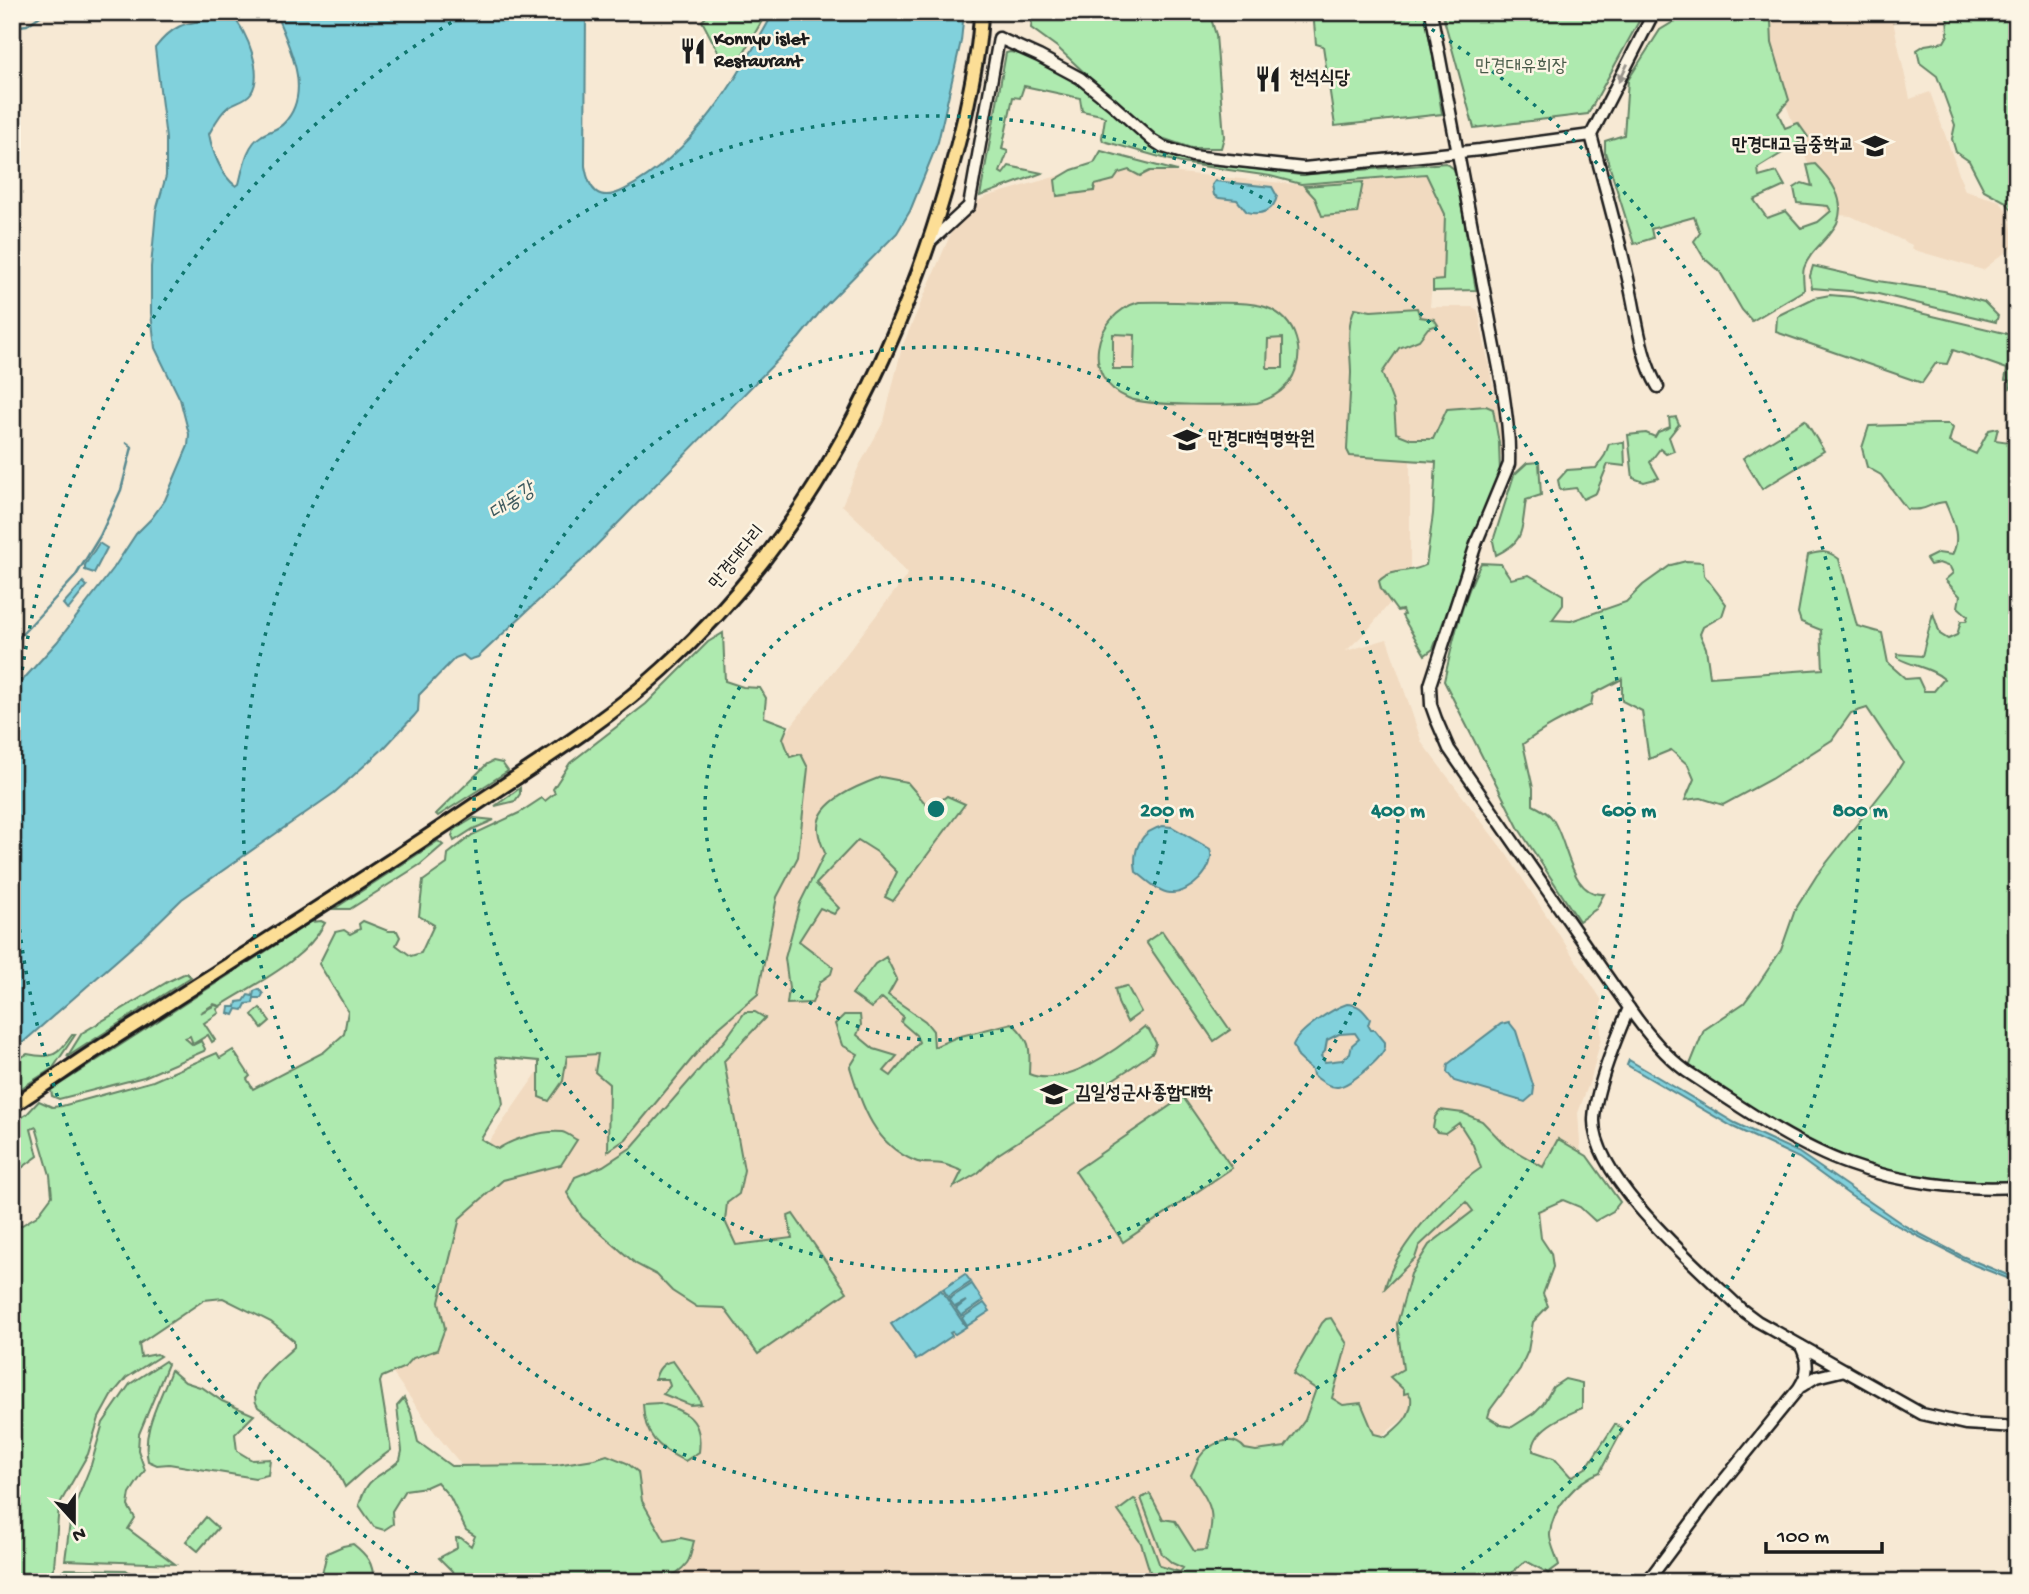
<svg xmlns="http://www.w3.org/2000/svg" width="2029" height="1594" viewBox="0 0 2029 1594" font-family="'Gochi Hand','Poor Story',sans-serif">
<rect width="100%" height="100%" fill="#f7e9d4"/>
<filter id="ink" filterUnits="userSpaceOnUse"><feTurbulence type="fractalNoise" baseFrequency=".0143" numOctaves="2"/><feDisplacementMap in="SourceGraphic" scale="14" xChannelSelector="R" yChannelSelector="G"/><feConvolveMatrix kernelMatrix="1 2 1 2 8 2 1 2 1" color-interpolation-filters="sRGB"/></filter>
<g filter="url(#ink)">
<g fill="#f1dac0">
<polygon points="1784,12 1891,12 1910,99 1930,92 1965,191 2000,201 2008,214 2016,244 1983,270 1911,249 1912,245 1851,216 1827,214 1755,22"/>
<polygon points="1096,165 1304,185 1426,175 1445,214 1443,280 1432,281 1430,307 1472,307 1478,310 1501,427 1502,456 1410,453 1410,578 1367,631 1346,651 1387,639 1422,743 1507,855 1601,999 1601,1038 1592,1075 1578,1113 1582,1171 1528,1225 1420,1406 1193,1582 552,1582 522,1538 436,1434 349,1312 445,1205 539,1070 597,1019 792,725 908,574 870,531 842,505 859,466 884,421 902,347 951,233 965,209 985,197"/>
</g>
<g fill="#aeeaaf" stroke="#658366" stroke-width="2" fill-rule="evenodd">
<polygon points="711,12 767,12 739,61 722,59 702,21"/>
<polygon points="1027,12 1209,12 1216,35 1224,137 1221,148 1191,148 1150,134 1057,47 1031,28 1032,18"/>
<polygon points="1313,12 1426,12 1442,114 1335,126 1323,46 1316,44"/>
<polygon points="1442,12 1644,12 1588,114 1474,128"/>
<path d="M1671,12h112l-12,9 1,22 17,57 -11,13 7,15 13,-5 10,14 -50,31 1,9 18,-5 8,14 -31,14 13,18 19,-7 15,17 17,-6 13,-11 -3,-5 -31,-3 -3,-15 8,-5 10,3 -5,-21 8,-1c15,15 32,35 22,59 -8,16 -27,27 -33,45 -2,6 0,16 0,22l-52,31 -10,-11 -22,-38 -16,-14 -10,-17 6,-8 -6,-16 -43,12 2,9 -19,6 -29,-92v-11l19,-6 4,-55 32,-50 13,-8z"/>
<polygon points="1947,12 2017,12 2017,217 2006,202 1984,190 1969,161 1956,152 1952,139 1955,125 1937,76 1920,63 1917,50 1925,45 1944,42 1948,35"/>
<path d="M1010,52c48,7 85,43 120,73 16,13 30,27 49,34l121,16 146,-12 8,6 2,5 20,116 -43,1v-10l10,-1 2,-66 -19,-40 -125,10 -31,-8 -89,-13 -78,-22 -1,-3 3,-20 -4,-3 -19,-4 -2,-13 -56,-12 -4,12 -7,-1 -11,52 6,2 -8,21 3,2 6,-8 33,7 -62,23 26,-143z"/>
<polygon points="1101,151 1177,171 1150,171 1140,176 1129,170 1119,173 1114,180 1095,185 1094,191 1057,196 1055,180 1072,170 1094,163"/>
<polygon points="1363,182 1357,213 1322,216 1315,198 1304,186"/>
<polygon points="1813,266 1878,281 1944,291 1984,302 1998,316 1996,322 1874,293 1812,288 1810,276"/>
<polygon points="1830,295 1853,297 2017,336 2017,384 2010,388 2010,381 2005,380 2007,369 1953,350 1947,364 1936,363 1922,383 1776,332 1777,316 1814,298"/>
<path d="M1139,302c22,-1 43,0 65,1 32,0 74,-6 90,30 4,10 6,21 3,31 -4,21 -21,33 -40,39 -25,2 -109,4 -129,-5 -48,-20 -35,-83 11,-96zM1113,334l22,1 -1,34h-21zM1283,338v30h-16l1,-29z"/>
<path d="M1355,308l16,3 46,-3 3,9 14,2 4,6 -10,3 -9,12 -20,8 -17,25 12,32 2,28 15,6h22l14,-30 39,-3 7,3 6,34 1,29 -67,177 -8,6 -23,-39 2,-1 -2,-5 -5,1 -16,-22 -2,-8c14,-14 31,-7 47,-16l7,-51 3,-52 -86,-6 -3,-6c1,-26 3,-51 4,-77 0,-21 -6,-46 4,-65z"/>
<polygon points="1676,417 1679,424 1669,437 1674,451 1666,454 1660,449 1650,462 1659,478 1644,482 1633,478 1628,435 1646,433 1655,437 1658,432 1670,427 1669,418"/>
<polygon points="1805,420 1824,451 1762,489 1743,458"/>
<path d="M1931,424h18l4,4 -4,14 27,12 13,-24 9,-2 -3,12 22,3v738c-85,3 -159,-10 -233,-52 -33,-19 -63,-43 -95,-62l15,-37 40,-27 15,-20 22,-33 14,-40 22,-35 74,-94 12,-19 -36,-54 -16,5 -19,27 -61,39 -48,26 -22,-7 -16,2 9,-21 -6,-14 -17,-15 -22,9 -7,-48 -20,-10v-22l-29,15 -2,11c-24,12 -47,23 -68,39l10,44v17c6,3 14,7 18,12 17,21 18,80 53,77l-8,15 -17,12 -60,-92 -75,-148c9,-40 18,-82 37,-118l20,1 10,15 18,-4 34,20v10l-11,15 19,1 55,-19 17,-17 28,-20 15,-4 17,1 1,13 22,29 -4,12 -19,11 -3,7 6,14 4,29 113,-8 -2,-39 -20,-8 -3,-9 10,-58c13,-4 20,-5 31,4l18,67 25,7 6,30 18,16 12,-1 6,13h10l10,-12c-14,-12 -30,-12 -46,-21l-1,-4 25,2 11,-43 7,21 8,5 9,-4 4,-14h5l2,-5 -10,-9 2,-11 -15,-16 8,-7 -3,-6 -11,-4 -9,2 -4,-6 12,-6 14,2c10,-18 0,-36 -7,-53 -17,1 -18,10 -38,7l-26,-34 -14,-8 -5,-19 7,-22z"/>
<polygon points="1624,442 1625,466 1608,464 1596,493 1583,499 1576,488 1560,490 1558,480 1567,470 1596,468 1605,455 1609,444"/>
<path d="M1539,462l2,33 -15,5c-5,30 0,41 -30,55l-3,-14 21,-66 13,-12z"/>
<path d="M723,633l2,48 18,6 17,1 6,10 -2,19 24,9 -5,12 7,19 11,-3 7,14 -10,89 -21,40 -19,97 -44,38 -88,107 -18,12 1,-67 -14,-12 3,-18 -31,2 -4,25 -14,20 -10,-4v-36l-43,-4 7,47 -22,35 17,10c14,-10 46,-19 64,-17 5,1 11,6 15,8l-16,25 -58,15 -43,38 -21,84 6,26 -8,22 -24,8 -8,9 -23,10 -2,5 11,68 -27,20 -19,17 -12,-25 -75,-55c-14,-23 22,-46 36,-60v-6l-23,-19 -48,-24 -19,2 -65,44 2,13 16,-3 3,2 -34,22 -15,18 -12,22 -11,36 -29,51 -5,62 -11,15h-31v-52c7,-7 9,-13 8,-22l-8,-2v-275l25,-15 15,-20 -2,-21 -14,-48 -5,2 7,27 -26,19v-52l15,-9 12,-13 13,6 10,-1 91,-25 64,-28 3,5 13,-8 17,26 -3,3 6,10 71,-37 20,-18 4,-23 -29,-47 16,-32 9,-2 6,4 10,-5 -1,-5 4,-3 25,10h9l3,6 -4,8 15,11 10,-3 13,-28 -15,-9 4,-35 24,-17 1,-10 24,-19 47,-22 23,-15 3,3 10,-8 -2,-4 17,-26 76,-59 62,-62z"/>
<polygon points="493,761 502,763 508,771 438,816 436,814 487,764"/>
<path d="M881,777l26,5 23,27 17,-13 18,8 -72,97 -8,-4 12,-25 -20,-20 -19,-12 -42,44 23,24 -5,6 -14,-6 -21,33 34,26 -2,7 -11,8 -8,21 -25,1 2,-16 -4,-30 15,-55 25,-50c-3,-8 -8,-18 -7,-27 1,-26 42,-41 63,-49z"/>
<polygon points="520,788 520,794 515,801 495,806"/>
<polygon points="474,818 494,820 473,829 454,841 452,836 454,830"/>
<polygon points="438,841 443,845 421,864 350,909 334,909"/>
<path d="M321,921l4,2c-21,39 -69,60 -105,83l-6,-2 -14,9 15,-8 5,2 -3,2 2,4 -15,10 11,17 -3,2 -4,-7 -15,9 -3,-8 -5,2 8,7 8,-4 4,8 -1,2 -60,26 -85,22 -7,-3 -1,-6 260,-168z"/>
<polygon points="1162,931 1230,1030 1214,1041 1146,942"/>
<path d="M886,957l11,22 -9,16 37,26 8,10 1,16 23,-10 55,-14c20,19 18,24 17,51 35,15 89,-25 115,-47l5,3 7,13 -3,9 -21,15 -135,88 -19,18 -24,14 8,-16c-6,-2 -13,-6 -20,-7 -9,-2 -19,1 -27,-3 -41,-16 -53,-56 -65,-94l8,-13 -16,-9 -7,-21 9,-9h16l1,10 -4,10 17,14 23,7 -13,15 7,5 28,-34 -3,-7 -15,-13 2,-6 -21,-18 -11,10 -19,-14 23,-30z"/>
<polygon points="186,973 191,977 67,1057 82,1033 169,981"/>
<polygon points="1127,986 1141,1012 1127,1022 1118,1003 1115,989"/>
<polygon points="260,1008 270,1021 262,1028 252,1015"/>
<polygon points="745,1012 755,1012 765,1018 724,1061 744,1170 739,1194 727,1203 725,1221 736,1245 792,1238 788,1216 793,1214 847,1292 758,1354 724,1308 697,1307 672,1291 657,1275 636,1264 582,1217 567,1193 575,1177 603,1166 632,1147 725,1040"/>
<path d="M72,1035h3l-22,33 -41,26v-31l15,-9c26,5 30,2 45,-19z"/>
<polygon points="1183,1097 1232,1168 1123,1242 1075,1171"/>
<path d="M1440,1110l23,3 19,8 23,24 38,22 15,-28 29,17 33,46 -7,9 -18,10 -15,-14 -17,-7 -25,11 3,27 10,15 2,14 -10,27 5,12 -15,16 -5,29 -8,18 -30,41 -2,7 13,8 11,2 22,-14 9,-9 10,-17 12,-8 17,4v25c-18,8 -49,20 -49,43l21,7 17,19 16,-10 28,-43 8,5 -23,43c-23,9 -48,35 -50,62 -1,8 7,23 9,31l-11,8 -22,-12 -26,21h-342l-8,-10 -9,-29 -23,-32 16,-12 2,1 24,66 20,6 3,-4 -11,-5 -10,-9 -21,-56 9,-4 13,25 12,2 19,30 12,-1c11,-39 6,-43 -15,-75 3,-5 5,-12 8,-17 10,-15 33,-25 46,-9l11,2 29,-4 20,-27 11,-31 -23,-15 29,-51 4,-4 5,-1 16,26 -15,54 11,7 18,-2 13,31 12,3c14,-12 27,-21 25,-40l-3,-4 -4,1v-4l-14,-13 13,-8 -6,-45 14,-50 18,-29 44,-34 -7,-9 -47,44 -4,12 -30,30c9,-39 63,-98 96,-120l-8,-23 -14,-22 -14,10 -8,-1 -4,-4 2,-11z"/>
<polygon points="165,1361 168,1364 139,1434 138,1450 145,1470 130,1493 128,1506 135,1518 128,1529 175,1564 65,1560 71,1515 91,1465 103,1423 130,1384"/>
<path d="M673,1361l26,37 2,6 -11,1 -27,-11 7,-8 -2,-7h-13c3,-10 7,-16 18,-18z"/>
<path d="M171,1370l14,12 18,6 19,13 32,14 -19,19 2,17 15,9 18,-1 -2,16 -13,3 -86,-14 -12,1 -9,-4c-7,-31 13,-62 23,-91z"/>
<path d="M404,1398l7,15 7,29 33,24 105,-1 38,-6 13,-4 20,8 11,9 4,29 23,40 16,-3 13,3c-2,6 -3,17 -7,22 -10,13 -33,24 -48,16l-4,3h-103l-6,-7 -7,4 1,3h-57l-24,-24 18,-10 -1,-10h5l10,8 4,-10 -9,-6 -16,-33 -13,-15 -11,5 -21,3 -13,21 1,13 -9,6 -10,-3 -15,-22c10,-32 19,-25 41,-45l2,-9 -5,-45z"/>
<path d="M660,1403c28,9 43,17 39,49l-14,9c-27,-13 -41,-25 -42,-57z"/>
<polygon points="206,1517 218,1528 198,1551 186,1541"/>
<path d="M353,1544c15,12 20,19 21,38h-54l7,-29 16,-7z"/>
<polygon points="65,1569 126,1570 143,1582 51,1582"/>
</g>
<g fill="#81d1dc" stroke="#59898f" stroke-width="2" fill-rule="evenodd">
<path d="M275,12h311l-1,154c4,24 13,37 39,24 71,-37 112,-110 150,-178h190l-3,29 -23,101 -28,69 -13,22 -73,74 -25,31 -213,218 -108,101 -9,3 -6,-5 -8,3 -36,37 -1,16 -4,5 -29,31 -51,46 -152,106 -42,41 -128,112v-360l45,-50 56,-73 23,-35 15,-15 14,-19 23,-54 1,-12 -9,-35 -25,-51 -4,-35v-46l5,-56 10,-35v-37l-11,-91c25,-32 38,-23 72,-31h6c14,14 31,57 18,76 -6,8 -15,8 -23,14 -8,6 -14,18 -19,27 3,16 12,42 27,52l3,-2c4,-15 7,-39 22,-48 7,-5 17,-6 23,-13 30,-31 4,-79 -9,-111z"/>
<path d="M1215,181l57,6 5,9c-3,15 -16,20 -30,16l-10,-12 -18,-2 -5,-3 -2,-10z"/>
<polygon points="99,543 107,548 94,573 85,570 85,565"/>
<polygon points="83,582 87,586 68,610 63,604"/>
<path d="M1163,826l9,1 38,22c7,19 -21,46 -40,44 -12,-1 -25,-15 -34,-21 -4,-22 4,-41 27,-46z"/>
<polygon points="259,989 263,994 261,998 254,998 253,1003 246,1004 243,1010 237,1009 234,1015 228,1013 229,1007 236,1007 237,1002 244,1001 248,995 253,996 254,991"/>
<path d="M1347,1004c12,0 16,6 23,15l-2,6 3,5h4l10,12v5c-3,12 -35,38 -47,40 -9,1 -18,-7 -25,-12l-1,-5 -14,-13 -5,-12c6,-15 39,-36 54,-41zM1355,1033l4,6 -7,6 -2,9 -8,6 -17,2 -4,-6 4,-5 2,-11 12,-6z"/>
<polygon points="1509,1022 1516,1031 1534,1088 1533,1095 1525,1102 1454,1081 1447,1072 1448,1064 1501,1024"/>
<polygon points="1629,1060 1735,1123 1798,1152 1905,1226 1962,1256 2017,1279 2017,1282 1974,1265 1898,1226 1851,1196 1799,1158 1733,1127 1627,1065"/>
<polygon points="965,1274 971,1282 948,1297 943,1289"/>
<polygon points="972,1284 983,1301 961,1316 956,1309 966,1301 955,1307 949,1299"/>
<polygon points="941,1290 966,1327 955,1334 952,1332 950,1333 952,1336 916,1360 891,1324"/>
<polygon points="984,1303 990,1311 967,1326 962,1318"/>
</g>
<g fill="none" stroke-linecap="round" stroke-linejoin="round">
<g stroke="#59898f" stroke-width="2.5">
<polyline points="12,27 27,25 46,12"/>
<polyline points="12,645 75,577 100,536 121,490 132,447 127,443"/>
</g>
<g stroke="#1c1c1c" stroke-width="15">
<g id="secondary">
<path d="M1431,12l71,372c4,27 8,53 7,80l-32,77 -47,144 1,20 5,14 13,30 180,259c-12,28 -35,83 -35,113 0,59 106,148 147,188l16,12 165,93 44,10 51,3"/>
<path d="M1654,12l-63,123c13,49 27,98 38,148 8,34 11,74 29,104"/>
<polyline points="929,243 969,206 999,38 1039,56 1080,78 1112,104 1152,140 1163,147 1192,156 1304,168 1480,150 1591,135"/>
<path d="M1629,1008c16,23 34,46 57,63 49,32 106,73 162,93 52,19 114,26 169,23"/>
<polyline points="1802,1386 1816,1377 1845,1370"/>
<path d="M1647,1582l65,-87 87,-107c10,-16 10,-25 2,-42"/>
</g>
</g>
<g stroke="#1c1c1c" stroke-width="18">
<path id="highway" d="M12,1106c43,-28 85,-58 129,-85 105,-68 212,-134 316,-204 70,-48 143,-90 206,-148 120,-109 199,-245 255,-396 20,-54 35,-107 48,-162 7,-34 14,-65 15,-99"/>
</g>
<use href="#secondary" stroke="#fcf5e5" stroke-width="10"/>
<use href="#highway" stroke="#fcde96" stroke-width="12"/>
</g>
<defs><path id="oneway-solid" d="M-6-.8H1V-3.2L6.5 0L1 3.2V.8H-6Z" transform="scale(1.75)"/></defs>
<use fill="#97938b" href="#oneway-solid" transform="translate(1623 73) rotate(117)"/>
</g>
<g fill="none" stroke="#0f766e" stroke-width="3.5" stroke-dasharray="3.5 7">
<circle cx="936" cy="809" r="231"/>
<circle cx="936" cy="809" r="462"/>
<circle cx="936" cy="809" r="693"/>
<path d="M426 1580A924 924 0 0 1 12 833M12 785A924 924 0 0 1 467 13M1405 13A924 924 0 0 1 1446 1580"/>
</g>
<defs>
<g id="restaurant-bare" transform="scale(2.1)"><path d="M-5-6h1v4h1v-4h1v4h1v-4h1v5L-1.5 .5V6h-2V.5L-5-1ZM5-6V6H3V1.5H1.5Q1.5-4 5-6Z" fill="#1c1c1c" stroke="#fcf5e5" stroke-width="2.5" paint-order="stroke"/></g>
<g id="school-bare" transform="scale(2.1)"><path d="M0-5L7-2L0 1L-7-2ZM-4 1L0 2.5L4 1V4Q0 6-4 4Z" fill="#1c1c1c" stroke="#fcf5e5" stroke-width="2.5" paint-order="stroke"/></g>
<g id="university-bare" transform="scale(2.1)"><path d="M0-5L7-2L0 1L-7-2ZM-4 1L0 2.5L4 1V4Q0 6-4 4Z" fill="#1c1c1c" stroke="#fcf5e5" stroke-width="2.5" paint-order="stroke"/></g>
</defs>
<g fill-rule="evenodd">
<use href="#restaurant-bare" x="693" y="51"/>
<use href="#restaurant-bare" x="1268" y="79"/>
<use href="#school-bare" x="1875" y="146"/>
<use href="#university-bare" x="1187" y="440"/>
<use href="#university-bare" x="1054" y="1094"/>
</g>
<g text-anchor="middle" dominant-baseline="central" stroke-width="5" stroke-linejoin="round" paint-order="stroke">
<g font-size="19" font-weight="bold" fill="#1c1c1c" stroke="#fcf5e5" text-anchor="start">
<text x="714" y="40">Konnyu islet<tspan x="714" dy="22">Restaurant</tspan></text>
<text x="1289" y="79">천석식당</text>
<text x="1854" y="146" text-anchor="end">만경대고급중학교</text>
<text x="1208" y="440">만경대혁명학원</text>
<text x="1075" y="1094">김일성군사종합대학</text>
</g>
<g font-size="19" fill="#485a48" stroke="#fcf5e5">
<text x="1521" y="67">만경대유희장</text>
</g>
<g font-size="19" fill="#1c1c1c" stroke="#fcf5e5">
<text transform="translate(738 558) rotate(-51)">만경대다리</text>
</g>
<g font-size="21" font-style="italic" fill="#3f5b5f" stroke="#fcf5e5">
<text transform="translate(513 503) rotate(-34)">대동강</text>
</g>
</g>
<circle cx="936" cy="809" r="10" fill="#0f766e" stroke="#fcf5e5" stroke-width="3.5"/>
<g font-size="21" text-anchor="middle" font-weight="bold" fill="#0f766e" stroke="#fcf5e5" stroke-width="5" stroke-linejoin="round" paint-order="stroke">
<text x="1167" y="816">200 m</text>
<text x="1398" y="816">400 m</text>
<text x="1629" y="816">600 m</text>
<text x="1860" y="816">800 m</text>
</g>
<rect width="2029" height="1594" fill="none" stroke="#fcf5e5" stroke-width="42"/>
<rect x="21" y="21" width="1987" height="1552" fill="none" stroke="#1c1c1c" stroke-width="2.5" filter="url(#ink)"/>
<g transform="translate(74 1521) rotate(159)" stroke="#fcf5e5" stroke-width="5" paint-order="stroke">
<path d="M0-5L12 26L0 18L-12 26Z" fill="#1c1c1c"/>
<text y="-10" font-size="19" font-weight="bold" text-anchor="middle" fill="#1c1c1c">N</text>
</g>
<path d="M1766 1542v10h116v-10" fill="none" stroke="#1c1c1c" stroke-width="3.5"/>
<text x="1777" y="1542" font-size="21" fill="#1c1c1c" stroke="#fcf5e5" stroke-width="5" paint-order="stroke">100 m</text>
</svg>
